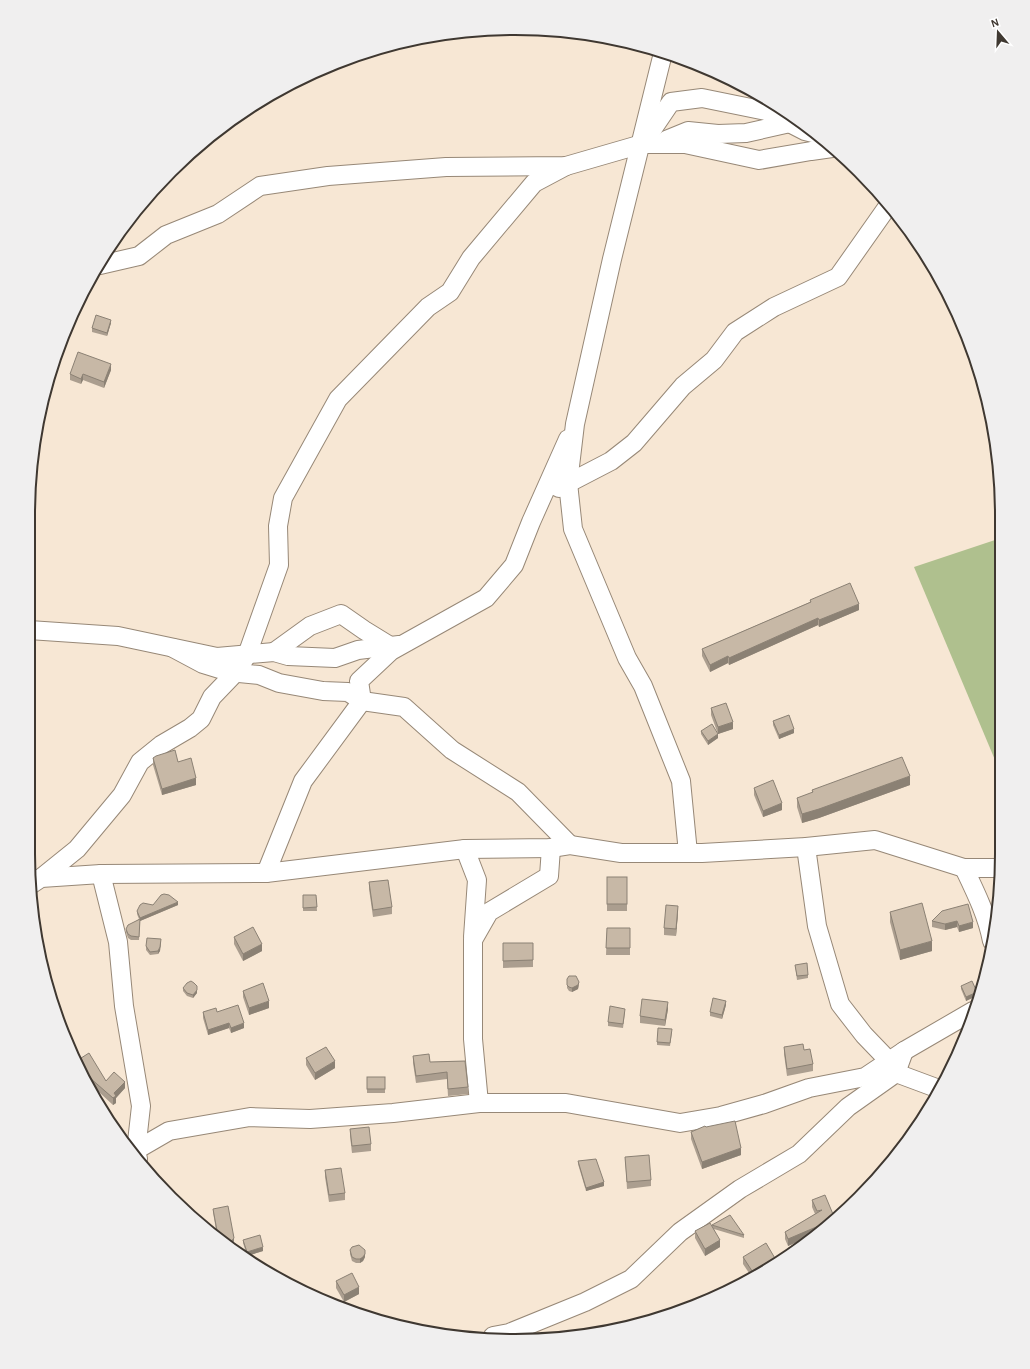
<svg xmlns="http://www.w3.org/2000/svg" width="1030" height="1369" viewBox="0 0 1030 1369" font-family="'Alegreya Sans',sans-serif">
<rect width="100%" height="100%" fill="#f7e7d4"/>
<polygon fill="#afc08e" points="998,539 998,759 995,760 914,567"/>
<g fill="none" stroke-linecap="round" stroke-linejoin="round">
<g stroke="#978877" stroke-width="20">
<g id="minor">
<polyline points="663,53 612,259 575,424 568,483 573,529 627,658 643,686 681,781 688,853"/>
<polyline points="646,139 671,102 702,98 766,111 805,131 813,133"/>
<polyline points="666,140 688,131 718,134 746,133 790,123"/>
<polyline points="100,265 139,256 166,235 218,214 260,186 328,176 446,167 566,166 642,144 685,144 759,160 811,151 832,148"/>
<polyline points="559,488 611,461 634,443 683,386 714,360 735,332 774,307 838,277 888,206"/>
<polyline points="29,630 118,636 217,657 274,652 288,656 335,658 358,650 399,645"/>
<polyline points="173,648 203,664 229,672 259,675 279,683 323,691 348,692 362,701 404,707 452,750 518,792 570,845"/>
<polyline points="274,652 310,626 341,614 364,630 390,646"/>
<polyline points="806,847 817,926 840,1004 864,1035 889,1061 896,1073 939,1089"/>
<polyline points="465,849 477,880 473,937"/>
<path d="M964,868c11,23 23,47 28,73"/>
<polyline points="266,873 303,781 362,701 359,681 391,651 486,598 514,565 531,522 568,439"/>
<polyline points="101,874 118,942 124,1006 141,1106 136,1151 138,1159"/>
<polyline points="41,878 77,849 122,795 140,762 161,745 190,728 201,719 212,697 236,672 247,655 279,565 278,526 283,498 338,399 428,307 450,292 471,258 534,183 566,166"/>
<polyline points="32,884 41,878 101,874 266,873 465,849 551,848 570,845 621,853 702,853 806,847 875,840 964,868 998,868"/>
<polyline points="479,1103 473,1039 473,940 489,912 549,876 551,848"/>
<polyline points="131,1153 169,1131 250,1117 310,1119 393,1113 479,1103 566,1103 680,1123 721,1116 764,1104 809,1088 865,1077 904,1051 973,1011"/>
<polyline points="493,1336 509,1333 585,1302 631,1279 680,1232 740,1189 799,1154 848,1107 896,1073 904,1051"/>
</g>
</g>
<use href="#minor" stroke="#fff" stroke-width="18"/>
</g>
<g fill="#ab9e8f">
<polygon points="111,323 107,336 92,332 92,328"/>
<polygon points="111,370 104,388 83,380 81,384 70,380 70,374"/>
<polygon points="810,600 859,610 819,627 818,625 729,665 728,663 710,672 702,656 702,649 810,602"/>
<polygon points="711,708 733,729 718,734 718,738 708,745 701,734 701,731 718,734 711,715"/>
<polygon points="773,721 794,733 779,739 773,725"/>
<polygon points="153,758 178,762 196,785 162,795 153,765"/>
<polygon points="910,785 819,818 802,823 797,807 797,798 812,793 812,790"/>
<polygon points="754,788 782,810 763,817 754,795"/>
<rect x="607" y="877" width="20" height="34"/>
<polygon points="369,882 392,907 392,914 373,917 369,889"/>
<polygon points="303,895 316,895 317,911 303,911"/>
<polygon points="153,905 178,905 140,921 139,940 131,940 128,938 126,932 126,929 139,919 137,914 137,911"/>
<polygon points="942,911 973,928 959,932 957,927 945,930 932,927 932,921"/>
<polygon points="890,912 932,951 900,960 890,922"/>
<polygon points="678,913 676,936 664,935 664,928"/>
<polygon points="607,928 630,928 630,955 606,955"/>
<polygon points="234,937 262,951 243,961 234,944"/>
<polygon points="161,942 160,951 158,954 150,955 146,950 146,946"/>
<polygon points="503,943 533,943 533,967 503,968"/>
<polygon points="795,965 808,975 808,978 797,980"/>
<polygon points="567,979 579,985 578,989 572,992 569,991 567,988"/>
<polygon points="961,986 977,994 966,1001 961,989"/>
<polygon points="183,988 197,993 193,998 187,996 183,991"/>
<polygon points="243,991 269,1008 249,1015 243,997"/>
<polygon points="726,1005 722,1019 710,1016 710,1012"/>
<polygon points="668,1009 665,1026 640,1023 640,1016"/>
<polygon points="203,1012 217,1012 244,1028 231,1033 229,1028 208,1035 203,1018"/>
<polygon points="625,1012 623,1028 608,1026 608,1022"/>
<polygon points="672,1032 670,1046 657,1045 657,1042"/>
<polygon points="784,1047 804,1050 813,1064 813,1071 787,1076 784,1054"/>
<polygon points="413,1056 430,1062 465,1061 468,1087 468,1094 448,1096 447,1079 416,1083 413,1063"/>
<polygon points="306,1058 335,1068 315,1080 306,1065"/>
<polygon points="78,1060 106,1081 125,1088 116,1098 116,1103 113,1105 87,1081"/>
<rect x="367" y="1077" width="18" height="16"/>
<polygon points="706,1127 741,1155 702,1169 691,1139 691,1132"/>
<polygon points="350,1129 371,1144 371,1151 352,1153 350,1136"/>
<polygon points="625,1157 651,1180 651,1186 627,1189"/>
<polygon points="578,1161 604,1186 586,1191 578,1164"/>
<polygon points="325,1170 345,1193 345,1200 329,1202 325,1177"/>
<polygon points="812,1200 835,1219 817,1233 788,1246 785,1239 785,1232 815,1214 812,1207"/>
<polygon points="213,1209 234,1241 231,1245 217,1236 213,1212"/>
<polygon points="712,1225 744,1235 744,1238 714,1229 720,1247 705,1256 695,1238 695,1231"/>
<polygon points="243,1240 263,1251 247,1256 243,1243"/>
<polygon points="350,1250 365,1250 365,1257 363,1261 360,1263 356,1263 352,1261 350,1254"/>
<polygon points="743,1257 776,1263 751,1276 743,1264"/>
<polygon points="336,1281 359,1294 344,1302 336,1288"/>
</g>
<g fill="#8b8174">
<polygon points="111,320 111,323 107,336 107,333"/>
<polygon points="111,364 111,370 104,388 104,382"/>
<polygon points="83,374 83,380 81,384 81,379"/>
<polygon points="859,604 859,610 819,627 819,620"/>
<polygon points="818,618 818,625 729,665 729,658"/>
<polygon points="728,656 728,663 710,672 710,665"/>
<polygon points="733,722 733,729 718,734 718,727"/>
<polygon points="794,729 794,733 779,739 779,735"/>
<polygon points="718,734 718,738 708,745 708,741"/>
<polygon points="910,776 910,785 819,818 802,823 802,814"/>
<polygon points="196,778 196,785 162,795 162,789"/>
<polygon points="782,803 782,810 763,817 763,811"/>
<polygon points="178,902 178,905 140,921 140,918"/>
<polygon points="678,906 678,913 676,936 676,929"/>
<polygon points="957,921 957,927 945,930 945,924"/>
<polygon points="973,922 973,928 959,932 959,926"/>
<polygon points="161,939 160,951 158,954 158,951"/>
<polygon points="932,941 932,951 900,960 900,950"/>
<polygon points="262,944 262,951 243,961 243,954"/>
<polygon points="579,982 578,989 572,992 572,988"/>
<polygon points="197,990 197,993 193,998 193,995"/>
<polygon points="977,992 977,996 966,1001 966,997"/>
<polygon points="269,1001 269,1008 249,1015 249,1008"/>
<polygon points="726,1001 726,1005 722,1019 722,1015"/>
<polygon points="668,1002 668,1009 665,1026 665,1020"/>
<polygon points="229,1023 229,1028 208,1035 208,1030"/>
<polygon points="244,1023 244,1028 231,1033 231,1028"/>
<polygon points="335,1061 335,1068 315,1080 315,1073"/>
<polygon points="125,1082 125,1088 116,1098 116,1103 113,1105 113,1098 114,1093"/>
<polygon points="741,1148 741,1155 702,1169 702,1162"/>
<polygon points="604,1182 604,1186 586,1191 586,1188"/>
<polygon points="834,1219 817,1233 788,1246 788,1239"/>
<polygon points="234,1238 234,1241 231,1245 229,1244"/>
<polygon points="720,1240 720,1247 705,1256 705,1249"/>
<polygon points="263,1247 263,1251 247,1256 247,1252"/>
<polygon points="365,1254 365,1257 363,1261 360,1263 360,1259"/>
<polygon points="776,1260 776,1263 754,1275 754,1274"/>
<polygon points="359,1287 359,1294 344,1302 344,1295"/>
</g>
<g fill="#c7b8a6" stroke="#8b8174">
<polygon points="96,315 111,320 107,333 92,328"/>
<polygon points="78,352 111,364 104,382 83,374 81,379 70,374"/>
<polygon points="850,583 859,604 819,620 818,618 729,658 728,656 710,665 702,649 811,602 810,600"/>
<polygon points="726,703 733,722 718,727 711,708"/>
<polygon points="789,715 794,729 779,735 773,721"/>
<polygon points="712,724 718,734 708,741 701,731"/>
<polygon points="175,750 178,762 191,758 196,778 162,789 153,758 156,756"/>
<polygon points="902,757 910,776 819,809 802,814 797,798 813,792 812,790"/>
<polygon points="773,780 782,803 763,811 754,788"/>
<rect x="607" y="877" width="20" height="27"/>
<polygon points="388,880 392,907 373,910 369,882"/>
<polygon points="164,894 169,895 178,902 140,918 137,911 140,905 143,903 153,905 161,895"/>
<polygon points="303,895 316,895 317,907 303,908"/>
<polygon points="922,903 932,941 900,950 890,912"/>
<polygon points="968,904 973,922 959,926 957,921 945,924 932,921 942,911"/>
<polygon points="666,905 678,906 676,929 664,928"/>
<polygon points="140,919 139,937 131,936 128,934 126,929 128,925"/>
<polygon points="253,927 262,944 243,954 234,937"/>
<polygon points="607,928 630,928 630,948 606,948"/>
<polygon points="147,938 161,939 160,947 158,951 150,952 146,946"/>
<polygon points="503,943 533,943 533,960 503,961"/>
<polygon points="807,963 808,975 797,976 795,965"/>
<polygon points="569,976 576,976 579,982 578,985 572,988 569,987 567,985 567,979"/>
<polygon points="191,981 194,983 197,986 197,990 193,995 187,993 183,988 187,983"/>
<polygon points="972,981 977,992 966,997 961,986"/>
<polygon points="263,983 269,1001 249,1008 243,991"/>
<polygon points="713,998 726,1001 722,1015 710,1012"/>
<polygon points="642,999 668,1002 665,1020 640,1016"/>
<polygon points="238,1005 244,1023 231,1028 229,1023 208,1030 203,1012 216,1008 217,1012"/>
<polygon points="610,1006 625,1009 623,1024 608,1022"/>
<polygon points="658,1028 672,1029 670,1043 657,1042"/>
<polygon points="803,1044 804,1050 810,1049 813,1064 787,1069 784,1047"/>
<polygon points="326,1047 335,1061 315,1073 306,1058"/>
<polygon points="89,1053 106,1081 114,1072 125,1082 114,1093 116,1096 113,1098 82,1071 78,1060"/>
<polygon points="429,1054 430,1062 465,1061 468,1087 448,1089 447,1072 416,1076 413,1056"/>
<rect x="367" y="1077" width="18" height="12"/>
<polygon points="735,1121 741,1148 702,1162 691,1132 705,1126 706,1127"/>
<polygon points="369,1127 371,1144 352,1146 350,1129"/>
<polygon points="649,1155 651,1180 627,1182 625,1157"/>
<polygon points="596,1159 604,1182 586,1188 578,1161"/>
<polygon points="341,1168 345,1193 329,1195 325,1170"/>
<polygon points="825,1195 835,1219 788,1239 785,1232 822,1210 817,1211 812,1200"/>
<polygon points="228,1206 234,1238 229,1244 218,1236 213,1209"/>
<polygon points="730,1215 744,1235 712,1225"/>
<polygon points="710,1223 720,1240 705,1249 695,1231"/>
<polygon points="260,1235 263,1247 247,1252 243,1240"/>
<polygon points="766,1243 776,1260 754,1274 743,1257"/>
<polygon points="359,1245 365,1250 365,1254 363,1257 360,1259 356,1259 352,1257 350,1250 352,1247"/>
<polygon points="352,1273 359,1287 344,1295 336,1281"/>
</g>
<path d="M0 0H1030V1369H0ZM515 35H515A480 480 0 0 1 995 515V854A480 480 0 0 1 515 1334H515A480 480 0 0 1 35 854V515A480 480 0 0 1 515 35Z" fill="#f0efef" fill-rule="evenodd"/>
<path fill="none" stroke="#3f3831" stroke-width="2" d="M515 35H515A480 480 0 0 1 995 515V854A480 480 0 0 1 515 1334H515A480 480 0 0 1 35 854V515A480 480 0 0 1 515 35Z"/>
<g transform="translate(998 32) rotate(341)" stroke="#ffffff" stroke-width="3" paint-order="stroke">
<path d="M0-3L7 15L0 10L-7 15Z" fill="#3f3831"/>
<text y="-6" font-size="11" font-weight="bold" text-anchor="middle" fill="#3f3831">N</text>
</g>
</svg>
